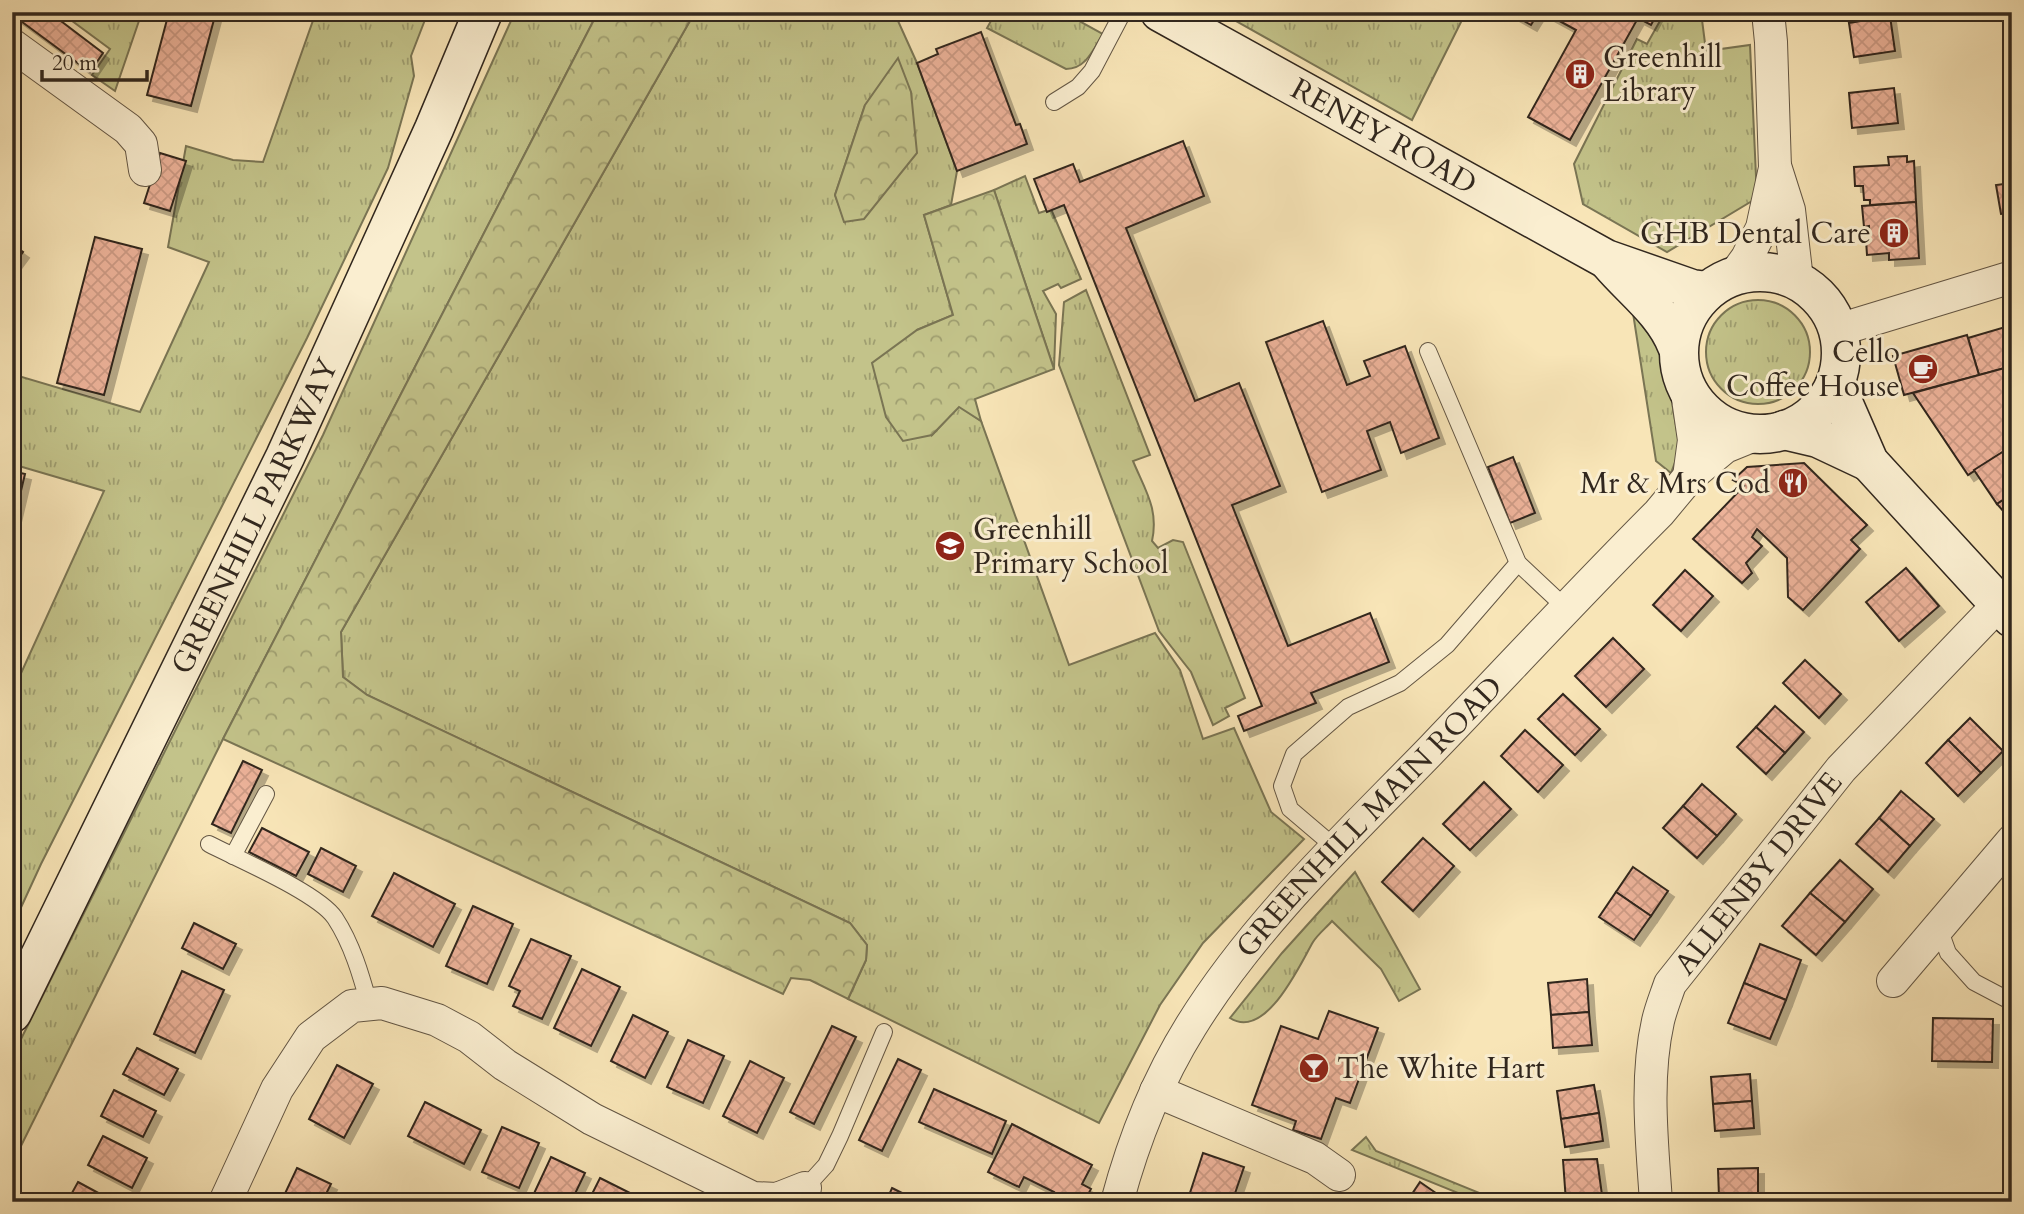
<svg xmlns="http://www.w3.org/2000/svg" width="2024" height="1214" viewBox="0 0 2024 1214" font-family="Cardo,serif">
<defs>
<pattern id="grass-tufts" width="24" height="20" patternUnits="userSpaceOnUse" patternTransform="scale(1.75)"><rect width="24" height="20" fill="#c3c38a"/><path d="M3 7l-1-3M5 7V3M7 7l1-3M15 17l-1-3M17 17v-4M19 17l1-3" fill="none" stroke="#9f9e70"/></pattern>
<pattern id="forest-crowns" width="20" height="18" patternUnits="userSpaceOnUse" patternTransform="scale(1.75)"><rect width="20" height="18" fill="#c3c38a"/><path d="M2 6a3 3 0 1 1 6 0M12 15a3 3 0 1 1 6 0" fill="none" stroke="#9f9e70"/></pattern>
<pattern id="building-cross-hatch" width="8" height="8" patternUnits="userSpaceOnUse" patternTransform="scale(1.75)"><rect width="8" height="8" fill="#ecb299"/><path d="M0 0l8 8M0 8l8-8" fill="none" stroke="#cb9983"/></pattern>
<filter id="shadow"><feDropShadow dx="6" dy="6" stdDeviation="0" flood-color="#0004"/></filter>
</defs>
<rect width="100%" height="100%" fill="#f8e5b7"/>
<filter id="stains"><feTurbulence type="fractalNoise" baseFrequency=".00286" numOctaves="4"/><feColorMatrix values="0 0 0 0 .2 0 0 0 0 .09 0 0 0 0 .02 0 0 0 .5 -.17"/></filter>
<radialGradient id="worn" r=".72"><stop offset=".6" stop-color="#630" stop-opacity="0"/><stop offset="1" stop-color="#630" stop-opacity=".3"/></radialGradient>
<g fill="url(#grass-tufts)" stroke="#7a7554" stroke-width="2" fill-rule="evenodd">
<polygon points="60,12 142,12 115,91 92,75 110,49"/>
<polygon points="316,12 428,12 411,56 414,76 388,168 307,338 41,864 12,927 12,693 104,491 12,464 12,374 140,412 209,262 168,247 186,146 233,160 263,162"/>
<polygon points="515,12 598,12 223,739 12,1164 12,1057 323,435"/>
<path d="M695,12h199l23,51 40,108 -6,34 -27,10 29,100 -36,15 15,105 27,-29 22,15 88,244 86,-32 25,37 23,69 31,-11 37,84 33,27 -101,104 -43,62 -61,118 -251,-124 18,-39 1,-15 -17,-22 -483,-228 -24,-18 -2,-45zM865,105l-20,117 -10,-27z"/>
<path d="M996,12h67l40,22c-10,16 -17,35 -37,35l-79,-41z"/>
<polygon points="1220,12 1332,12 1344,20 1349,12 1466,12 1412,120"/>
<polygon points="1665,12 1701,12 1706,51 1750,45 1757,198 1667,252 1583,204 1574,164 1637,39 1647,44"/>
<polygon points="1025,176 1039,213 1051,209 1081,279 1061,288 1058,284 1043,291 1056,314 1054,369 994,190"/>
<path d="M1086,290l64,165 -17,6c12,29 26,48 19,80l6,7 15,-8 10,2 62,156 -20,10 4,8 -16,9 -22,-53 -32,-41 -100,-266 5,-63z"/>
<circle cx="1758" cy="352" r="52"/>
<polygon points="1633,313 1664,355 1680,449 1671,473 1656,461"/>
<path d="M1355,872l65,117 -21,12 -18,-32 -49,-48c-6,7 -14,13 -19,21 -13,22 -47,99 -83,76l52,-65z"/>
<polygon points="1366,1137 1376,1151 1482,1194 1480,1202 1352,1150"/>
</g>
<g fill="url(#forest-crowns)" stroke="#7a7554" stroke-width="2">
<polygon points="598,12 695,12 341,632 343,677 367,695 850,923 867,945 866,960 848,999 810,980 791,978 783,994 223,739"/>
<polygon points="898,58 911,92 917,153 864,219 844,222 835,195 865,105"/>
<polygon points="994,190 1054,369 975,399 981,421 959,407 932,435 903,441 886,417 872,363 917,330 953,315 924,215"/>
</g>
<g fill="url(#building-cross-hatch)" stroke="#31271e" stroke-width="2" filter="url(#shadow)">
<polygon points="16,12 49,12 103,53 90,72 14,16"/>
<polygon points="169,12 216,12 191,106 147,95"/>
<polygon points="1508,12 1539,12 1531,25"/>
<polygon points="1543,12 1658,12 1651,25 1638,18 1570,140 1528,117 1576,30"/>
<polygon points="1848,12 1890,12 1890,16 1849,23"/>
<polygon points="1890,16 1895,51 1854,57 1849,23"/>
<polygon points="981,32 1016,125 1020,124 1027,144 957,171 917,63 938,54 936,49"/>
<polygon points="1894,88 1898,123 1852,128 1849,93"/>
<polygon points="1183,141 1204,196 1126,228 1195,401 1239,383 1280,486 1232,505 1288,646 1370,613 1389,662 1311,693 1316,703 1244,731 1238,716 1262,706 1064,205 1047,212 1034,179 1073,164 1080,182"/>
<polygon points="160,153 186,161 170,211 144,203"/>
<polygon points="1907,156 1907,162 1914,161 1916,202 1870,205 1870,200 1864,200 1863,186 1855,186 1854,167 1889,165 1888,157"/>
<polygon points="2012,183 2012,213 2001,214 1996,185"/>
<polygon points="1916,202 1919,258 1889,260 1889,253 1867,255 1866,240 1870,239 1869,226 1864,227 1862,206"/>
<polygon points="95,237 142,249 104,395 57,383"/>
<polygon points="12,244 23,252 12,267"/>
<polygon points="1323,321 1347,385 1370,376 1364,361 1405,346 1439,438 1401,453 1390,422 1367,431 1381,470 1322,492 1266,342"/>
<polygon points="2012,325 2012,366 1979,375 1968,338"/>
<polygon points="1967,335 1979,375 1904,395 1893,356"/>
<polygon points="2012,366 2012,446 1968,475 1913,393"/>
<polygon points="2012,446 2012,494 1997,504 1974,470"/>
<polygon points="1513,457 1535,513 1510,523 1488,467"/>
<polygon points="1804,463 1867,525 1851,540 1860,549 1803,610 1788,597 1787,558 1757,529 1752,537 1762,546 1746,563 1752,573 1742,583 1693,539 1744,486 1733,480 1747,467"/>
<polygon points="12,471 25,474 12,529"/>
<polygon points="2012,494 2012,521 1997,504"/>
<polygon points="1906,568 1939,606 1899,641 1866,602"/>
<polygon points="1685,570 1713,596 1681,631 1653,605"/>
<polygon points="1613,638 1644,669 1606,707 1575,676"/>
<polygon points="1805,660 1841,694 1819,718 1783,683"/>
<polygon points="1563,694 1600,729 1575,755 1538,719"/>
<polygon points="1775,706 1804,732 1785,753 1756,727"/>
<polygon points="1970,718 2003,751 1981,773 1948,740"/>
<polygon points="1756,727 1785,753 1766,774 1737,747"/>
<polygon points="1525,730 1563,765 1538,792 1501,756"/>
<polygon points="1948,740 1981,773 1958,796 1926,763"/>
<polygon points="243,761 262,770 231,833 212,824"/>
<polygon points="1484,782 1511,809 1470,850 1443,824"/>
<polygon points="1702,784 1736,814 1717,836 1683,806"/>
<polygon points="1901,791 1934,819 1910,846 1879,818"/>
<polygon points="1683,806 1717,836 1697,858 1663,828"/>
<polygon points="1879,818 1910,846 1888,872 1856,844"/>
<polygon points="262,828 309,852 296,876 249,852"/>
<polygon points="1423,838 1454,866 1413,911 1382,882"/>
<polygon points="321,848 356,866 343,892 308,874"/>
<polygon points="1840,860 1873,889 1845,922 1810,893"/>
<polygon points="1633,867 1668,891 1651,916 1616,892"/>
<polygon points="394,873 455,904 433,947 372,916"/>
<polygon points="1616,892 1651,916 1634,940 1599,917"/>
<polygon points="1810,893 1845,922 1816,955 1782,926"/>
<polygon points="473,906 513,924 487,984 446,966"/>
<polygon points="194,923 236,944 223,969 182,948"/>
<polygon points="531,939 571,956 542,1019 513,1006 520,991 509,986"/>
<polygon points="1760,944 1801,960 1786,1000 1744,983"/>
<polygon points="582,969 620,987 591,1046 554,1028"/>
<polygon points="182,971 224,990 195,1053 154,1034"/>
<polygon points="1587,979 1589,1012 1551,1015 1548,983"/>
<polygon points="1744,983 1786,1000 1770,1039 1728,1023"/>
<polygon points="1329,1011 1378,1028 1350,1103 1336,1098 1321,1139 1293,1130 1296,1121 1252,1105 1281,1026 1318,1039"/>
<polygon points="1589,1012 1592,1045 1553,1048 1551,1015"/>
<polygon points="633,1015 668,1032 645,1078 611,1061"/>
<polygon points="1933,1018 1993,1019 1992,1062 1932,1061"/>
<polygon points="832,1026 856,1037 814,1124 790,1112"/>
<polygon points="688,1040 724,1056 703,1103 667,1087"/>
<polygon points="137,1048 178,1069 164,1095 123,1074"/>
<polygon points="898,1059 921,1070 882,1151 859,1140"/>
<polygon points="750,1061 784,1078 757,1133 723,1116"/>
<polygon points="337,1065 373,1084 344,1138 309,1119"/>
<polygon points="1750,1074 1752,1101 1713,1104 1711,1077"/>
<polygon points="1594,1085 1599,1113 1561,1119 1557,1091"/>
<polygon points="934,1089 1006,1121 992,1154 919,1122"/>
<polygon points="114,1090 156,1111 143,1137 101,1116"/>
<polygon points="1752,1101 1754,1128 1715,1131 1713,1104"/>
<polygon points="425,1102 481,1130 464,1164 408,1136"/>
<polygon points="1599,1113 1603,1141 1565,1147 1561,1119"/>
<polygon points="1012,1124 1092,1165 1082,1184 1091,1189 1084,1202 1049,1202 1054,1192 1024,1177 1019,1187 988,1172"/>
<polygon points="502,1127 539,1143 519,1188 482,1172"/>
<polygon points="103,1136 147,1158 132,1188 88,1165"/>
<polygon points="1203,1153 1244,1167 1232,1202 1187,1202"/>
<polygon points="551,1157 585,1173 571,1202 530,1202"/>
<polygon points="1597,1159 1603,1202 1566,1202 1563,1160"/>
<polygon points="297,1168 331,1184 322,1202 281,1202"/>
<polygon points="1758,1168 1758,1196 1719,1197 1718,1169"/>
<polygon points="600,1178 634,1195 631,1202 588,1202"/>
<polygon points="78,1182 115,1202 67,1202"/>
<polygon points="1420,1182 1446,1200 1448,1196 1457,1202 1424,1202 1412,1194"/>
<polygon points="892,1188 920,1202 886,1202"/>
<polygon points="1758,1196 1758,1202 1719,1202 1719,1197"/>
</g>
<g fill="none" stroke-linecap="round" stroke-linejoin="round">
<g stroke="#635644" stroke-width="18">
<g id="lane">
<polyline points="1054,102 1078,87 1092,71 1123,12"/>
<polyline points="1428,351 1518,563 1567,609"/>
<path d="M209,844c29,15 109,49 126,74 17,26 26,57 34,86"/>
<polyline points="1337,849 1290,809 1282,786 1294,754 1348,707 1400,683 1447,645 1518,563"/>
<polyline points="233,856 266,794"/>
<polyline points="1939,928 1948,953 1974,982 2012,1002"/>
<polyline points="805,1188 826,1165 840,1136 884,1032"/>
</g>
</g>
<g stroke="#635644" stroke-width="34">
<g id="street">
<polyline points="12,45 128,129 141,144 145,170"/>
<polyline points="1776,169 1789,210 1797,280"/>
<polyline points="1734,276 1747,258 1762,228 1775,168 1771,42 1768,12"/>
<polyline points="1838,330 2012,277"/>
<polyline points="1687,392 1694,440 1689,477"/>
<polyline points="1893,981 2012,841"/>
<polyline points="1156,1091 1315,1158 1339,1175"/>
<polyline points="225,1202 277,1089 311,1037 352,1006 382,1003 437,1020 469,1037 505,1065 592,1119 753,1198 777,1199 805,1188"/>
<path id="s1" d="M1117,1202c16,-60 41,-123 74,-176 65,-105 158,-191 243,-279 75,-78 148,-157 225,-234l30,-36 36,-30 32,-13"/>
<path id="s2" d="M1656,1202c-4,-60 -11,-123 2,-181 3,-13 8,-25 12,-37l171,-215 158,-165"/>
</g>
</g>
<g stroke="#31271e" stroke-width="41">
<g id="secondary">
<path id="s3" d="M1160,12l446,247 86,30 15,2"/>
<path d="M1610,263c23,27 54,49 67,83"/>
<circle cx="1760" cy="353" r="81"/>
<polyline points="1835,384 1869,462 2012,618"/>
<polyline points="1784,430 1818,438 1869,462"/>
<path id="s4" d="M12,1013l273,-556 149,-328 49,-117"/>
</g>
</g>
<use href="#lane" stroke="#faeed0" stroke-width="16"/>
<use href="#street" stroke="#faeed0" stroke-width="32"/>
<use href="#secondary" stroke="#faeed0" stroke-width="38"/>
</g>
<defs>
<g id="building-disc" transform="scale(1.575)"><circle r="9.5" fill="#8f2418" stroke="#faeed0"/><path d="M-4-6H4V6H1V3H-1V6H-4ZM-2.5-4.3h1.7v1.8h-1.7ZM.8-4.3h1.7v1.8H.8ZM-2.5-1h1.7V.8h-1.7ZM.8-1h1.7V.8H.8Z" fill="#fff"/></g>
<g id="cafe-disc" transform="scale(1.575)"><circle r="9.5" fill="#8f2418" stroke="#faeed0"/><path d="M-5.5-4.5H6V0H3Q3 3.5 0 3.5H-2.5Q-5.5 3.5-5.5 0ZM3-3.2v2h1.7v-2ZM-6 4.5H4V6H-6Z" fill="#fff"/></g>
<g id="restaurant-disc" transform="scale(1.575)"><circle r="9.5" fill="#8f2418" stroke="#faeed0"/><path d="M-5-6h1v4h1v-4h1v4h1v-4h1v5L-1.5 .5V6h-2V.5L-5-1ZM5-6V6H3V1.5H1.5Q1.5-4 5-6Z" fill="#fff"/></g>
<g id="school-disc" transform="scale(1.575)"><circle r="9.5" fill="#8f2418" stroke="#faeed0"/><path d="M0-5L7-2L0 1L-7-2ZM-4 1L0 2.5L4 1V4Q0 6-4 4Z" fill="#fff"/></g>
<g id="bar-disc" transform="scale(1.575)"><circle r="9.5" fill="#8f2418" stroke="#faeed0"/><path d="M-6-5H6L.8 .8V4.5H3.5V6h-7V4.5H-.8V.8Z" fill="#fff"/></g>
</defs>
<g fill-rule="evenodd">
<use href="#building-disc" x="1580" y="74"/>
<use href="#building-disc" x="1894" y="233"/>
<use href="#cafe-disc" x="1923" y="369"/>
<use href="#restaurant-disc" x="1793" y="483"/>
<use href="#school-disc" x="950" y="546"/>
<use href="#bar-disc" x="1314" y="1068"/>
</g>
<g text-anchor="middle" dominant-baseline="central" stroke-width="6" stroke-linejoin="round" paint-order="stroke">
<g font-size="30" fill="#31271e" stroke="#faeed0" text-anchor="start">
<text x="1603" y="57">Greenhill<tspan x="1603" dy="34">Library</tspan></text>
<text x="1871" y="233" text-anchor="end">GHB Dental Care</text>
<text x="1900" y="352" text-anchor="end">Cello<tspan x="1900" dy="34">Coffee House</tspan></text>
<text x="1770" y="483" text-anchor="end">Mr &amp; Mrs Cod</text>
<text x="973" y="529">Greenhill<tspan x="973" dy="34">Primary School</tspan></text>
<text x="1337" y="1068">The White Hart</text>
</g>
<g font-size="30" fill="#31271e" stroke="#faeed0">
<text stroke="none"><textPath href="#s3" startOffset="256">RENEY ROAD</textPath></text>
<text stroke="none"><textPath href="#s4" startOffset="553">GREENHILL PARKWAY</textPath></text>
<text stroke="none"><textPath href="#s1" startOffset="467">GREENHILL MAIN ROAD</textPath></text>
<text stroke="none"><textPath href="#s2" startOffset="362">ALLENBY DRIVE</textPath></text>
</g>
</g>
<rect width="2024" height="1214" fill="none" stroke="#f8e5b7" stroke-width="42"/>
<rect x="14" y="14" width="1996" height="1186" fill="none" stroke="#31271e" stroke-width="3.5"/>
<rect x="21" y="21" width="1982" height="1172" fill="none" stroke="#31271e" stroke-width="2"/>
<path d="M42 70v10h105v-10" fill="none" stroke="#31271e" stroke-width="3.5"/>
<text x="52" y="70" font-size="21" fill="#31271e" stroke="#faeed0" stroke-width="5" paint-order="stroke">20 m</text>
<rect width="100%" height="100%" filter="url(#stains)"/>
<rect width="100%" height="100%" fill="url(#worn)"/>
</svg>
